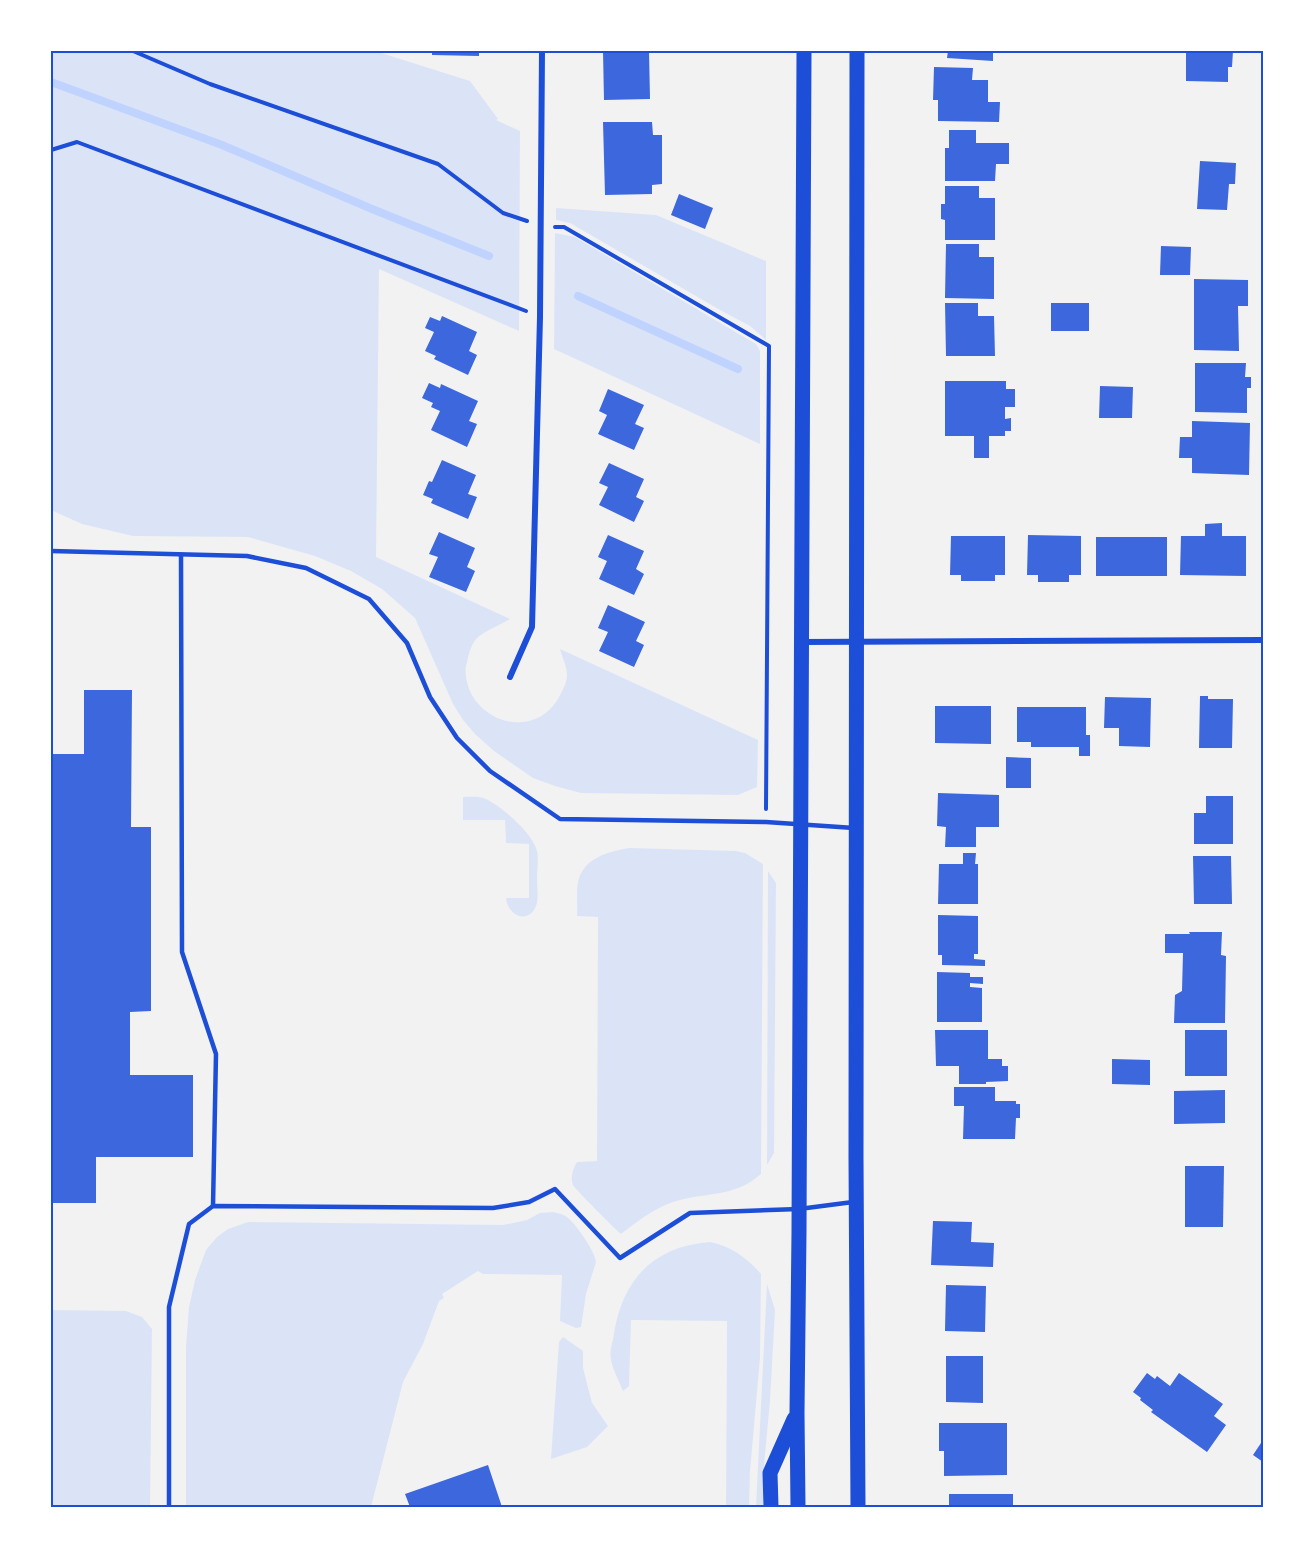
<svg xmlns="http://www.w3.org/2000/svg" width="1314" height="1558" viewBox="0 0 1314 1558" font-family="'Archivo Narrow',sans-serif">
<rect width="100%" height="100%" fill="#f2f2f2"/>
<g fill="#dbe4f7">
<path d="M51,51h324l95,30 28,38 -2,1 24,11 -1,200 -140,-62 -3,288 134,62c-10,6 -23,11 -32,18 -7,7 -9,16 -11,25 -3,8 -1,18 2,27 16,38 69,47 90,8 4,-7 8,-15 8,-22 0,-8 -5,-18 -7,-26l198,91 -1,47 -19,8 -157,-2 -26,-7 -22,-8 -39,-27 -19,-17 -12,-14 -10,-16 -38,-86 -33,-29 -31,-18 -36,-15 -67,-19 -115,-1 -51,-12 -31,-14z"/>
<polygon points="556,208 656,215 766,261 766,340 750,326 720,310 570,223 556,220"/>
<polygon points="555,233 575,237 756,344 760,351 760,444 554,349"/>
<path d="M463,797c7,0 17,-1 23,2 16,8 47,34 51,52 2,8 0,19 0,27 0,9 2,20 -1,28 -7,18 -28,11 -30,-8h23v-54l-23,-1 -1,-23h-42z"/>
<path d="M630,848l106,3 9,2 18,11 -2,310c-29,25 -54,17 -88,28 -20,7 -35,19 -52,32 -4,-3 -46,-45 -48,-49 -3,-7 0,-17 4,-23l20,-1 1,-244 -21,-1c1,-11 -1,-23 1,-34 5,-24 31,-31 52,-34z"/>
<polygon points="768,871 776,883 774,1153 767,1165"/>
<path d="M553,1212c4,1 10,2 14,5 9,7 28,34 29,45l-10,32 -5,33 -5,1 -16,-7 2,-46 -79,-1 -5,-3 -36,23 2,4 -5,3 -16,43 -20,38 -32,125h-185v-160l3,-40 6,-27 11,-30 11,-13 11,-8 20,-7 255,3 24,-5 13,-7z"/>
<path d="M710,1242c21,4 37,16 51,32l-1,84 -10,113 -1,36h-23l1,-186 -96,-1 -2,66 -6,5c-4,-10 -10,-21 -12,-31 -2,-10 2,-17 3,-27 9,-54 40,-87 96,-91z"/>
<polygon points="767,1284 775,1310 770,1401 763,1476 763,1507 756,1507"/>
<polygon points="51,1310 126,1311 142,1317 152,1329 150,1507 51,1507"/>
<polygon points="563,1337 583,1351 583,1368 592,1403 608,1426 587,1447 551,1459 559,1342"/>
</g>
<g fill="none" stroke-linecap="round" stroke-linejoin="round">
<g stroke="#bfd3fe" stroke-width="8">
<polyline points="51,82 222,145 372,209 489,256"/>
<polyline points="578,296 738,369"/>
</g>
</g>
<g fill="#3d67dc">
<polygon points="432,51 479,51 479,56 432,55"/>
<polygon points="603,51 649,51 650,99 604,100"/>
<polygon points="948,51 993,51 993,61 947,58"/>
<polygon points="1186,51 1233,51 1232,67 1228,67 1228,82 1186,81"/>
<polygon points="934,67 973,68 972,80 988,80 988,102 1000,102 999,122 938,121 938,100 933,100"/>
<polygon points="603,122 652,122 653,135 662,135 662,184 652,185 652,194 605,195"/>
<polygon points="949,130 976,130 976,143 1009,143 1009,164 996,164 995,181 945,181 945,148 949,148"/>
<polygon points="1200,161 1236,163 1235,184 1229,184 1227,210 1197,209"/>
<polygon points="945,186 979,186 979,198 995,198 995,240 945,240 945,220 941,219 941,204 945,204"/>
<polygon points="679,194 713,208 705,229 671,215"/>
<polygon points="946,244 979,244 979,257 994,257 994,299 945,298"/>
<polygon points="1161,246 1191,247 1190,275 1160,275"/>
<polygon points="1194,279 1248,280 1248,306 1238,306 1239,351 1194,350"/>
<polygon points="945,303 978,303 978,316 994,316 995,356 946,356"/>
<rect x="1051" y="303" width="38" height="28"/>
<polygon points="442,316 477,332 469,351 477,355 468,375 434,359 436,356 425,351 434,332 425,328 430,317 440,321"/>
<polygon points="1195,363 1246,363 1245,377 1251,377 1251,388 1247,388 1247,413 1195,412"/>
<polygon points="945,381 1006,381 1006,389 1015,389 1015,407 1005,407 1005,419 1011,418 1011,431 1005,431 1005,436 989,436 989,458 974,458 974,436 945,436"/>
<polygon points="429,383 440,388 441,384 478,401 469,421 477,424 467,447 431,430 440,411 431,407 433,403 422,398"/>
<polygon points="1100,386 1133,387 1132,418 1099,418"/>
<polygon points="608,389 644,405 635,424 644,428 634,450 598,434 607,415 599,411"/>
<polygon points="1192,421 1250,423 1249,475 1192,473 1192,458 1179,458 1180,437 1192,437"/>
<polygon points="442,460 476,475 468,494 477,497 468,519 431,503 433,499 423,495 429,481 432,482"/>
<polygon points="609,463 644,479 636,497 644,501 634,522 599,505 608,487 599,483"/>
<polygon points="1222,523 1222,536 1246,536 1246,576 1180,575 1181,536 1205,536 1205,524"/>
<polygon points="439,532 475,548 467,567 475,571 466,592 429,577 438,557 429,554"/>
<polygon points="608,535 644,551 636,569 644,574 634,595 599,579 607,561 598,557"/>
<polygon points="1028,535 1081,536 1081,575 1069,575 1069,582 1038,582 1038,575 1027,575"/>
<polygon points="951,536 1005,536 1005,575 995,575 995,581 961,581 961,575 950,575"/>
<rect x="1096" y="537" width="71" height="39"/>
<polygon points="608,605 645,622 636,641 644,645 634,667 599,651 608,632 598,628"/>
<polygon points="84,690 132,690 131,827 151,827 151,1011 130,1012 130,1075 193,1075 193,1157 96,1157 96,1203 51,1203 51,754 84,754"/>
<polygon points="1200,696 1208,696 1208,699 1233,699 1232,748 1199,748"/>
<polygon points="1105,697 1151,698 1150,747 1119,746 1119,728 1104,728"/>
<polygon points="935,706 991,706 991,744 935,743"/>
<polygon points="1017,707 1086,707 1086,735 1090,735 1090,756 1079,756 1079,747 1031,747 1031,742 1017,742"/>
<polygon points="1006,757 1031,758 1031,788 1006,788"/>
<polygon points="938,793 999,795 999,827 976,827 976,847 945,847 946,827 937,826"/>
<polygon points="1206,796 1233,796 1233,844 1194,844 1194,813 1206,813"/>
<polygon points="963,853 976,853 975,864 978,864 978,904 938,904 939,864 963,864"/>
<polygon points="1193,856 1231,856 1232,904 1194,904"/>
<polygon points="938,915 978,916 978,954 974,954 974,959 985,960 985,966 942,965 942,955 938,955"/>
<polygon points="1189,932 1222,932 1221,955 1226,956 1225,1023 1174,1023 1175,995 1182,991 1183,953 1165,953 1165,934 1190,934"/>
<polygon points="937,972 970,973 970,977 983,977 983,984 970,983 970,987 982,988 982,1022 937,1022"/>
<polygon points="935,1030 988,1030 988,1059 1002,1059 1002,1066 1008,1066 1008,1081 986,1082 986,1084 959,1084 959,1066 936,1066"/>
<rect x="1185" y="1030" width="42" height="46"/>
<polygon points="1112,1059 1150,1060 1150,1085 1112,1084"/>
<polygon points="954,1087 995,1087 995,1101 1016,1101 1016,1104 1020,1104 1020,1118 1016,1118 1015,1139 963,1139 964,1106 954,1106"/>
<polygon points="1225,1090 1225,1123 1174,1124 1174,1091"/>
<polygon points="1185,1166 1224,1166 1223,1227 1185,1227"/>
<polygon points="933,1221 972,1222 971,1242 994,1243 993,1267 931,1265"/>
<polygon points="946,1285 986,1286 985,1332 945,1331"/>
<polygon points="946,1356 983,1356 983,1403 946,1402"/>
<polygon points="1147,1373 1155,1379 1157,1376 1170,1386 1179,1373 1223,1404 1214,1416 1226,1425 1207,1452 1151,1412 1153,1410 1140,1400 1141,1398 1133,1392"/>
<polygon points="939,1423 1007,1423 1007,1475 944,1476 944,1451 939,1451"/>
<polygon points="1263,1440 1263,1462 1253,1455"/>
<polygon points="488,1465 502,1507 410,1507 405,1494"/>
<rect x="949" y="1494" width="64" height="13"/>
</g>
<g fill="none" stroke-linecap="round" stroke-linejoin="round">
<g stroke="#1d4ed8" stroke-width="4">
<polyline points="133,51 210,84 438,164 503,213 527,221"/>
<polyline points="51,150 77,142 526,311"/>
<polyline points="555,227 564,227 769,346 766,809"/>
</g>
<g stroke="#1d4ed8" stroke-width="4.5">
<polyline points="51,551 247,556 306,568 369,599 407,643 430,697 457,738 490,771 560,819 766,822 854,828"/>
<polyline points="181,555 182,952 216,1054 213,1206"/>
<polyline points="169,1507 169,1307 189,1224 213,1206 493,1208 529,1202 555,1189 620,1258 690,1213 799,1209 853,1202"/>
</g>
<g stroke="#1d4ed8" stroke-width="6">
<polyline points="802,642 1263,640"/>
<polyline points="510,677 532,627 540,317 542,51"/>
</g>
<g stroke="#1d4ed8" stroke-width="15">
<polyline points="857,51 856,1157 858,1507"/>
<polyline points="771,1507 770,1473 794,1419"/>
<polyline points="798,1507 797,1413 799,1232 804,51"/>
</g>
</g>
<rect width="1314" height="1558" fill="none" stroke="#ffffff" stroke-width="105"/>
<rect x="52" y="52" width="1210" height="1454" fill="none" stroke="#1d4ed8" stroke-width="2"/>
</svg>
